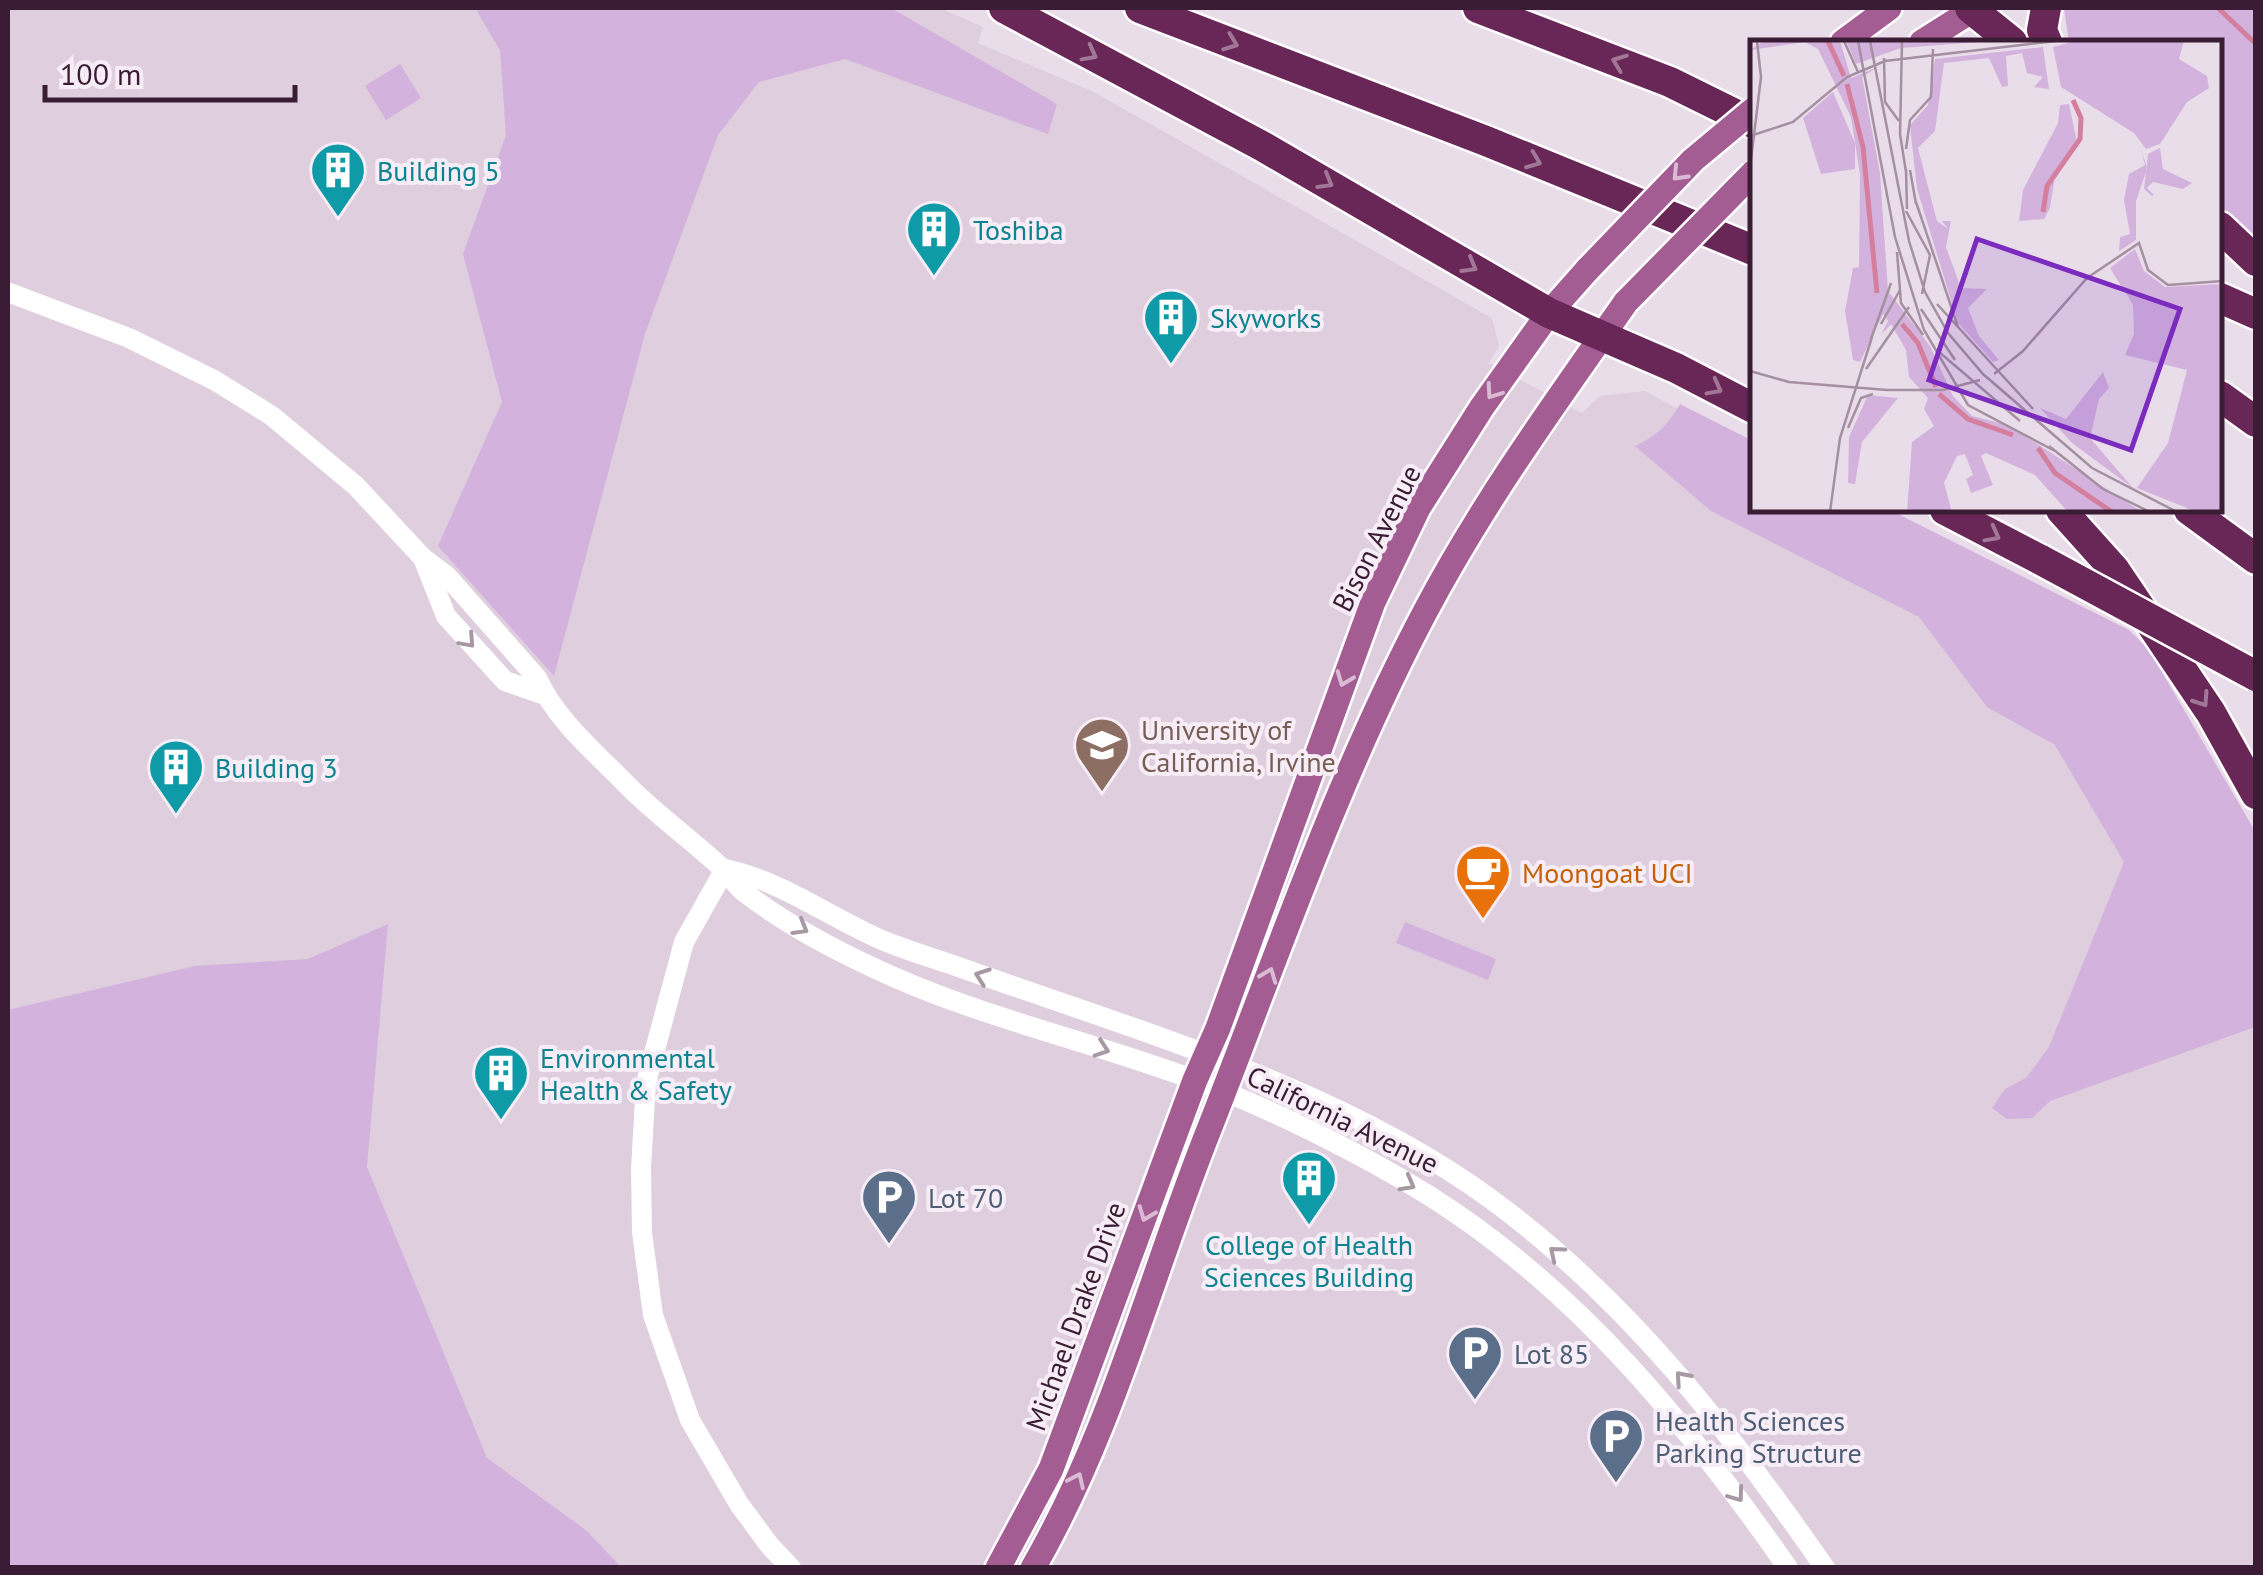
<svg xmlns="http://www.w3.org/2000/svg" width="2263" height="1575" viewBox="0 0 2263 1575" font-family="'PT Sans',sans-serif">
<rect width="100%" height="100%" fill="#eaddea"/>
<polygon fill="#decede" points="8,8 940,8 983,27 978,43 1094,92 1492,318 1499,346 1489,363 1582,413 1600,396 1645,391 1753,449 1753,510 1866,510 2255,884 2255,1567 8,1568"/>
<g fill="#d3b3de">
<polygon points="475,8 891,8 1057,104 1048,134 845,59 759,82 718,135 645,334 554,676 438,546 502,402 463,254 506,135 500,50"/>
<polygon points="2064,8 2255,8 2255,246 2221,207 2220,42 2069,42"/>
<polygon points="400,64 421,98 386,120 365,86"/>
<path d="M1680,404l73,37v69h137l239,120 20,20 106,181v196l-205,74 -18,17 -25,1 -15,-11 13,-19 21,-11 23,-31 75,-185 -69,-117 -68,-38 -68,-90 -208,-106 -76,-65c22,-10 33,-21 45,-42z"/>
<polygon points="1405,922 1496,959 1488,980 1396,943"/>
<polygon points="388,924 367,1167 487,1458 587,1531 621,1567 8,1567 8,1010 195,966 308,959"/>
</g>
<g fill="none" stroke-linecap="round" stroke-linejoin="round">
<polyline stroke="#d57f9e" stroke-width="5" points="2218,8 2256,44"/>
<g stroke="#fff" stroke-width="30">
<g id="major">
<polyline points="1843,42 1889,8"/>
<polyline points="1922,42 1976,8"/>
<polyline points="998,1568 1051,1469 1195,1080 1218,1028 1373,602 1418,508 1482,407 1549,313 1588,269"/>
<path d="M1033,1568c80,-139 118,-294 177,-441 68,-173 128,-351 215,-515 58,-110 130,-209 201,-310"/>
</g>
</g>
<g stroke="#fff" stroke-width="35">
<g id="highway">
<polyline points="1004,8 1262,146 1549,313 1676,368 1753,408"/>
<polyline points="1140,8 1486,141 1753,250"/>
<polyline points="1478,8 1670,82 1753,123"/>
<polyline points="1970,8 2012,42"/>
<polyline points="2046,8 2042,30 2047,42"/>
<polyline points="2220,227 2256,261"/>
<polyline points="2220,298 2256,314"/>
<polyline points="2220,396 2256,422"/>
<polyline points="1945,510 2041,560"/>
<polyline points="2061,510 2114,569 2211,713 2256,794"/>
<polyline points="2189,510 2256,559"/>
</g>
</g>
<g stroke="#fff" stroke-width="20">
<path d="M10,293l119,45 85,42 58,36 84,70 67,72 24,18 90,102c19,42 59,75 91,108 30,30 64,54 95,83 8,7 13,17 21,23 45,35 100,63 152,86 96,42 200,65 299,102 76,29 164,72 233,115 150,94 260,230 360,373"/>
<polyline points="423,558 446,616 505,681 545,695"/>
<path d="M725,869c57,12 104,48 157,71 23,10 48,17 71,25 176,63 388,123 539,235 135,99 238,231 333,368"/>
<polyline points="725,869 684,942 646,1083 641,1168 642,1232 653,1315 690,1420 739,1504 770,1546 791,1568"/>
</g>
<use href="#major" stroke="#a35d93" stroke-width="25"/>
<use href="#highway" stroke="#682756" stroke-width="30"/>
<g stroke="#fff" stroke-width="30" stroke-linecap="butt">
<g id="major-bridge">
<polyline points="1588,269 1693,160 1753,110"/>
<polyline points="1626,302 1753,173"/>
</g>
</g>
<g stroke="#fff" stroke-width="35" stroke-linecap="butt">
<polyline id="highway-bridge" points="2041,560 2256,676"/>
</g>
<use href="#major-bridge" stroke="#a35d93" stroke-width="25"/>
<use href="#highway-bridge" stroke="#682756" stroke-width="30"/>
</g>
<defs><path id="oneway-chevron" d="M-2-3.5L2.5 0L-2 3.5" fill="none" stroke-width="1.6" stroke-linecap="round" stroke-linejoin="round" transform="scale(2.5)"/></defs>
<g stroke="#a17696">
<use href="#oneway-chevron" transform="translate(1231 43) rotate(21)"/>
<use href="#oneway-chevron" transform="translate(1090 54) rotate(28)"/>
<use href="#oneway-chevron" transform="translate(1619 62) rotate(-159)"/>
<use href="#oneway-chevron" transform="translate(1534 161) rotate(22)"/>
<use href="#oneway-chevron" transform="translate(1326 182) rotate(30)"/>
<use href="#oneway-chevron" transform="translate(1470 266) rotate(30)"/>
<use href="#oneway-chevron" transform="translate(1715 388) rotate(28)"/>
<use href="#oneway-chevron" transform="translate(1993 535) rotate(28)"/>
<use href="#oneway-chevron" transform="translate(2202 700) rotate(56)"/>
</g>
<g stroke="#dabbd4">
<use href="#oneway-chevron" transform="translate(1679 174) rotate(134)"/>
<use href="#oneway-chevron" transform="translate(1493 392) rotate(125)"/>
<use href="#oneway-chevron" transform="translate(1344 679) rotate(111)"/>
<use href="#oneway-chevron" transform="translate(1269 975) rotate(-69)"/>
<use href="#oneway-chevron" transform="translate(1146 1214) rotate(111)"/>
<use href="#oneway-chevron" transform="translate(1077 1480) rotate(-65)"/>
</g>
<g stroke="#a699a4">
<use href="#oneway-chevron" transform="translate(468 641) rotate(48)"/>
<use href="#oneway-chevron" transform="translate(801 928) rotate(30)"/>
<use href="#oneway-chevron" transform="translate(982 976) rotate(-160)"/>
<use href="#oneway-chevron" transform="translate(1102 1049) rotate(19)"/>
<use href="#oneway-chevron" transform="translate(1408 1184) rotate(29)"/>
<use href="#oneway-chevron" transform="translate(1556 1253) rotate(-140)"/>
<use href="#oneway-chevron" transform="translate(1682 1378) rotate(-131)"/>
<use href="#oneway-chevron" transform="translate(1737 1495) rotate(54)"/>
</g>
<defs>
<g id="building-pin" transform="scale(2.875)"><path d="M0 17L-7.5 6A9.5 9.5 0 1 1 7.5 6Z" fill="#0f9aa8" stroke="#f7edf7"/><path d="M-4-6H4V6H1V3H-1V6H-4ZM-2.5-4.3h1.7v1.8h-1.7ZM.8-4.3h1.7v1.8H.8ZM-2.5-1h1.7V.8h-1.7ZM.8-1h1.7V.8H.8Z" fill="#fff"/></g>
<g id="university-pin" transform="scale(2.875)"><path d="M0 17L-7.5 6A9.5 9.5 0 1 1 7.5 6Z" fill="#8d6e63" stroke="#f7edf7"/><path d="M0-5L7-2L0 1L-7-2ZM-4 1L0 2.5L4 1V4Q0 6-4 4Z" fill="#fff"/></g>
<g id="cafe-pin" transform="scale(2.875)"><path d="M0 17L-7.5 6A9.5 9.5 0 1 1 7.5 6Z" fill="#e8710a" stroke="#f7edf7"/><path d="M-5.5-4.5H6V0H3Q3 3.5 0 3.5H-2.5Q-5.5 3.5-5.5 0ZM3-3.2v2h1.7v-2ZM-6 4.5H4V6H-6Z" fill="#fff"/></g>
<g id="parking-pin" transform="scale(2.875)"><path d="M0 17L-7.5 6A9.5 9.5 0 1 1 7.5 6Z" fill="#5c6f8a" stroke="#f7edf7"/><path d="M-3.5-5.5H1a3.5 3.5 0 0 1 0 7H-1V5.5H-3.5ZM-1-3.4V-.6H.8a1.4 1.4 0 0 0 0-2.8Z" fill="#fff"/></g>
</defs>
<g fill-rule="evenodd">
<use href="#building-pin" x="338" y="170"/>
<use href="#building-pin" x="934" y="229"/>
<use href="#building-pin" x="1171" y="317"/>
<use href="#university-pin" x="1102" y="745"/>
<use href="#building-pin" x="176" y="767"/>
<use href="#cafe-pin" x="1483" y="872"/>
<use href="#building-pin" x="501" y="1073"/>
<use href="#building-pin" x="1309" y="1178"/>
<use href="#parking-pin" x="889" y="1197"/>
<use href="#parking-pin" x="1475" y="1353"/>
<use href="#parking-pin" x="1616" y="1436"/>
</g>
<g text-anchor="middle" dominant-baseline="central" stroke-width="8" stroke-linejoin="round" paint-order="stroke">
<g font-size="28" fill="#0d838f" stroke="#f7edf7" text-anchor="start">
<text x="377" y="170">Building 5</text>
<text x="973" y="229">Toshiba</text>
<text x="1210" y="317">Skyworks</text>
<text x="215" y="767">Building 3</text>
<text x="540" y="1057">Environmental<tspan x="540" dy="32">Health &amp; Safety</tspan></text>
<text x="1309" y="1244" text-anchor="middle">College of Health<tspan x="1309" dy="32">Sciences Building</tspan></text>
</g>
<g font-size="28" fill="#3a1d34" stroke="#f7edf7">
<text transform="translate(1376 538) rotate(-63)">Bison Avenue</text>
<text transform="translate(1343 1119) rotate(26)">California Avenue</text>
<text transform="translate(1075 1316) rotate(-70)">Michael Drake Drive</text>
</g>
<g font-size="28" fill="#785e54" stroke="#f7edf7" text-anchor="start">
<text x="1141" y="729">University of<tspan x="1141" dy="32">California, Irvine</tspan></text>
</g>
<g font-size="28" fill="#c56008" stroke="#f7edf7" text-anchor="start">
<text x="1522" y="872">Moongoat UCI</text>
</g>
<g font-size="28" fill="#4e5e75" stroke="#f7edf7" text-anchor="start">
<text x="928" y="1197">Lot 70</text>
<text x="1514" y="1353">Lot 85</text>
<text x="1655" y="1420">Health Sciences<tspan x="1655" dy="32">Parking Structure</tspan></text>
</g>
</g>
<g transform="translate(1750 40)">
<rect width="472" height="472" fill="#eaddea"/>
<path d="M14,1h76l11,37 29,-12 -18,11 18,96 8,118 42,55 23,50 19,20 36,9 134,87h-74l-33,-37 -49,-22 -5,3 12,29 -22,8 -5,-14 7,-4 -8,-21 -8,2 -13,27 8,29h-45l5,-70 22,-16 -10,-17 4,-11 -19,-21 -3,-27 -15,-26 -10,11 7,-14 -5,-7 -23,48 -7,-2 -8,-49 8,-43 6,-1 1,-92 -9,-58 -33,-68 -13,-7 -55,8zM96,1h146l-91,7 -45,16zM326,1h108l-5,18 28,17 2,12 -22,14 -27,42 -14,5 -12,-16 -73,-46 -8,-40zM293,7l6,42 -15,-2 9,-10 -16,-4 -5,-20 -16,3 2,30 -6,1 -13,-29 -45,5 -9,68 -17,17 19,73 11,8 -6,-8h9l-5,26 15,41 26,1 -19,19 11,28 20,24 -6,2 -35,-39 -41,-134 -7,-64 18,-20 7,-46zM83,52l22,51v26l-34,5 -18,-56zM319,64l8,38 -22,34 -5,32 -6,11 -25,2 4,-31 35,-67 2,-18zM410,108l3,21 29,14 -9,6 -30,-7 -6,6 7,7 -2,1 -8,-7 4,-35zM392,113l4,11v8l-10,29v39l-17,11 1,-14 10,-3 -6,-34 5,-26 16,-9zM385,209l9,22 21,16 57,-3v228h-25l-60,-24 31,-45 19,-73 -62,-15 9,-21 -1,-29 -23,-37zM353,332l6,16 -10,11 -9,39 43,50 -61,-45 -32,-35 26,11zM118,355l30,3 -36,44 -7,42 -7,-1 1,-46z" fill="#d3b3de"/>
<path fill="none" stroke="#d57f9e" stroke-width="5" d="M78,1l16,35M97,44l16,63 14,146M293,172l4,-26 33,-47 1,-21 -8,-18M152,284l16,19 18,44M189,354l29,25 45,16M288,408l17,25 57,39"/>
<path fill="none" stroke="#a490a1" stroke-width="2.5" d="M94,1l14,31M108,1l37,196 29,93 44,75 87,46M120,1l39,200 16,51 23,41 35,41 109,94 85,44M152,1l-2,93 6,38M134,18l1,44 14,19M0,96l43,-14 54,-45 38,-16 171,-20M156,109l4,-29 21,-23 2,-48M0,128l11,-91 -4,-36M156,129l1,40M160,130l6,34M166,162l42,125M156,171l24,44 -8,39M147,212l4,51 22,32M187,264l96,105M171,269l34,51M131,284l19,-34M121,299l20,-56M189,312l81,69M116,329l43,-62M0,331l39,11 98,8h56l37,-10M244,334l29,-23 64,-73 52,-35 9,27 20,15 55,-4M98,388l13,-30 12,-4M299,406l54,43 47,23M80,472l10,-74 32,-101"/>
<path fill="#7b2cbf" fill-opacity="0.15" stroke="#7b2cbf" stroke-width="5" d="M227,199l203,70 -49,141 -202,-70z"/>
<rect width="472" height="472" fill="none" stroke="#3a1d34" stroke-width="5"/>
</g>
<rect width="2263" height="1575" fill="none" stroke="#3a1d34" stroke-width="20"/>
<path d="M45 85v15h250v-15" fill="none" stroke="#3a1d34" stroke-width="5"/>
<text x="60" y="85" font-size="30" fill="#3a1d34" stroke="#f7edf7" stroke-width="8" paint-order="stroke">100 m</text>
</svg>
